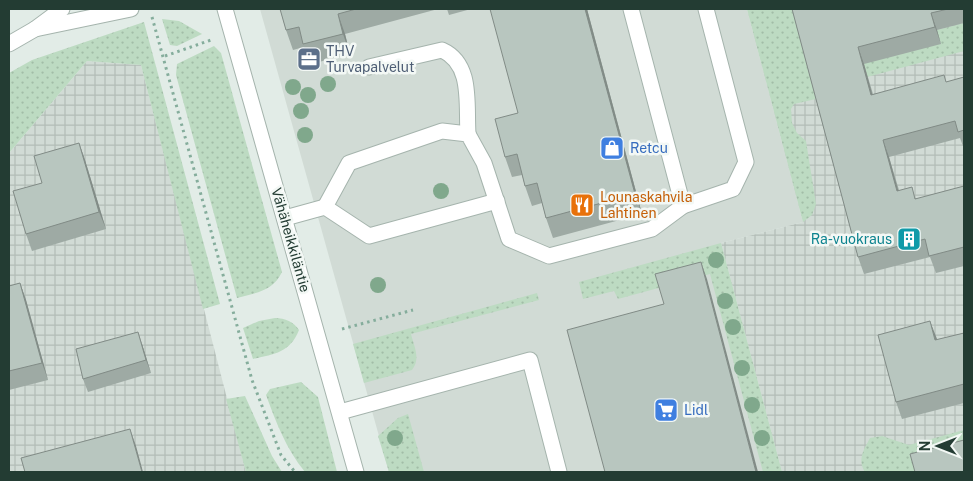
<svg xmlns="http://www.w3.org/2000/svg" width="973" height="481" viewBox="0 0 973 481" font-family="'Public Sans',sans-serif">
<defs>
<pattern id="industrial-grid" width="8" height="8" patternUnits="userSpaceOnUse" patternTransform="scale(1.25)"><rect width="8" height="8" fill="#d1dbd5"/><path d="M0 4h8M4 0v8" fill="none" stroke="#b3bdb7"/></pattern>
<pattern id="grass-dots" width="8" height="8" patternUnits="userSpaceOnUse" patternTransform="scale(1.25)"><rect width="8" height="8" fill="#bddbc2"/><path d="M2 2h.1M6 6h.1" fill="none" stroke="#a2bda7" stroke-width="1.8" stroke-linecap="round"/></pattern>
</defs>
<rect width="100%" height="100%" fill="#e2ece7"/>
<polygon fill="#d1dbd5" points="260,9 747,9 803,222 721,243 782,472 389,472"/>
<g fill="url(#industrial-grid)">
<polygon points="747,9 964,9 964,472 782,472 721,243 803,222"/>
<polygon points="87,61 141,65 246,472 9,472 9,153"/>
</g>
<g fill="url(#grass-dots)">
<polygon points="747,9 793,9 937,30 964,23 964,51 815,91 816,99 794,104 791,109 792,123 797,133 806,141 816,204 812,215 803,222"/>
<polygon points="162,19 179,21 202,34 177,46 170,45"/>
<polygon points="144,22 220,304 203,309 141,65 87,61 9,153 9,73 32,60"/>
<path d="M214,46l7,7 61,219c-9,19 -26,21 -45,26l-61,-223 1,-11z"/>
<polygon points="721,243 782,472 763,472 710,274 618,299 614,291 583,299 579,282"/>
<path d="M537,293l2,7 -128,34c3,12 10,25 1,36l-48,13 -11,-39z"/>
<path d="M275,318c10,0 19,4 24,12 -9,23 -25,24 -46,29l-10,-31 16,-7z"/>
<path d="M301,382l17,15 19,75h-32c-19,-23 -29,-50 -39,-77l4,-6z"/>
<polygon points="245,396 272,456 282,472 246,472 226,399"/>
<polygon points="408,414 424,472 389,472 378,436 398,418"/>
<path d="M964,430v29l-47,13h-52c-8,-12 -1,-23 5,-34l12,-2 27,9z"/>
</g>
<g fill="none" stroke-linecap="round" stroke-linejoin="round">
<g stroke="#a5b4ad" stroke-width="17">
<g id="minor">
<polyline points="225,9 356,472"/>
<polyline points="631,9 683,206"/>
<polyline points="35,29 131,9"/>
<polyline points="9,44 35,29 62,9"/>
<path d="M369,67l73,-17c31,14 24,54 26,84"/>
<polyline points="325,207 349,163 442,131 468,134 484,163 509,239 549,256 652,229 683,206 733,189 746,162 706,9"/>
<polyline points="285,218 325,207 369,236 497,201"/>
<polyline points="340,412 530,360 559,472"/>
</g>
</g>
<g stroke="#85ad9c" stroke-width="3" stroke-dasharray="2.5 4" stroke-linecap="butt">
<polyline points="152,17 252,380 281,455 295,472"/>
<polyline points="165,56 211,40"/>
<polyline points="342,329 413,310"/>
</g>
<use href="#minor" stroke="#fff" stroke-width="15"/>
</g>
<g fill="#80a88c">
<circle cx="328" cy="84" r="8"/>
<circle cx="293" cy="87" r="8"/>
<circle cx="308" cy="95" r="8"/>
<circle cx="301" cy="111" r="8"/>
<circle cx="305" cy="135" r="8"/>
<circle cx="441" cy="191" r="8"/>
<circle cx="716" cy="260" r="8"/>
<circle cx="378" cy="285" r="8"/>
<circle cx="725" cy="301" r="8"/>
<circle cx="733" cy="327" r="8"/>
<circle cx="742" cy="368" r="8"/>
<circle cx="752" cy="405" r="8"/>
<circle cx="395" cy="438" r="8"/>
<circle cx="762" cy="438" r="8"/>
</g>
<g fill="#9eaaa4">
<polygon points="280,9 438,9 345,34 350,54 311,64 304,47 293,50 286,30"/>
<polygon points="447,9 471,9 449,15"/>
<polygon points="587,9 642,214 553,238 546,218 542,203 532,206 525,186 522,175 512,177 505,157 518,113"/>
<polygon points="792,9 964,9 964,23 937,30 941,44 864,64 873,94 947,82 964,77 964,149 960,138 889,157 899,190 917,199 964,186 964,266 936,273 930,257 864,274 858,257"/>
<polygon points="79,143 85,160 106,229 32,251 26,234 42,183"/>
<polygon points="20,283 26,300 48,380 9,390 9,286"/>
<polygon points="964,333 964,403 902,419 896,402 937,340"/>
<polygon points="142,344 151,373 88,392 83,379"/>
</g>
<g fill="#818b86">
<polygon points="585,9 587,9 642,214 635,194"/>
<polygon points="931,13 937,30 941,44 935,27"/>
<polygon points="338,14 345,34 350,54 343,34"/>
<polygon points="858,47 864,64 877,112 871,95"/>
<polygon points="883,140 889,157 903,208 897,191"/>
<polygon points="79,143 85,160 106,229 99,212"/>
<polygon points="701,262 707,279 758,472 756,472"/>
<polygon points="20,283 26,300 48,380 42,363"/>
<polygon points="930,321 937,339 942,358 935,340"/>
<polygon points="138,332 142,344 151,373 146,360"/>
<polygon points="130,429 136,446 143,472 142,472"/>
</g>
<g fill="#b8c6bf" stroke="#818b86">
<polygon points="280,9 356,9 338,14 343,34 303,44 299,27 286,30"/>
<polygon points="490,9 585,9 635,194 546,218 537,183 525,186 517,154 505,157 495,119 518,113"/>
<polygon points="792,9 948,9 931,13 935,27 858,47 871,95 944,75 946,82 964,77 964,130 958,132 955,121 883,140 897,191 912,187 915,199 964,186 964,247 929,256 925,239 858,257"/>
<polygon points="79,143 99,212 26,234 13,191 42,183 34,156"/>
<polygon points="701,262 756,472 605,472 567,330 664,304 655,274"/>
<polygon points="20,283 42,363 9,371 9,286"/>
<polygon points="930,321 935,340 964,333 964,384 896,402 878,335"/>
<polygon points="138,332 146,360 83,379 76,349"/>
<polygon points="130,429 142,472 25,472 21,458"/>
<polygon points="964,440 964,472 915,472 910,454"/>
</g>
<defs>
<g id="office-square" transform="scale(1.25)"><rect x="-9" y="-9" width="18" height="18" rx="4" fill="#5c6f8a" stroke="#f3f8f5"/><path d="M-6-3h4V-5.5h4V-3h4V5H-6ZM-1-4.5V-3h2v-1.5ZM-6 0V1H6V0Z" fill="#fff"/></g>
<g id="shop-square" transform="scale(1.25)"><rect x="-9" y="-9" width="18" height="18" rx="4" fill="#3f7fe0" stroke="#f3f8f5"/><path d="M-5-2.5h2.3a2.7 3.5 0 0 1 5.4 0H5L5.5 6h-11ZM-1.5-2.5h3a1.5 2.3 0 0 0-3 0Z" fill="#fff"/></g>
<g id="restaurant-square" transform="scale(1.25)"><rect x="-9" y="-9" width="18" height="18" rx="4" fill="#e8710a" stroke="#f3f8f5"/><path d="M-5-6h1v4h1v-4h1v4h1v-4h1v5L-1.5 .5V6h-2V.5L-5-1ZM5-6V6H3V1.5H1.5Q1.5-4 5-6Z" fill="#fff"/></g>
<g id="building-square" transform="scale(1.25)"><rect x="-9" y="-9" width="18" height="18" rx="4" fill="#0f9aa8" stroke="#f3f8f5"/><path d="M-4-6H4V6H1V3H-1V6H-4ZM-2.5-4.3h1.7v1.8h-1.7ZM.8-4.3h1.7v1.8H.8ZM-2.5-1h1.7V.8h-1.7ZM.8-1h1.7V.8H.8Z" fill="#fff"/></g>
<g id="supermarket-square" transform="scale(1.25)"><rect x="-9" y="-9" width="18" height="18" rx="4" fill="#3f7fe0" stroke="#f3f8f5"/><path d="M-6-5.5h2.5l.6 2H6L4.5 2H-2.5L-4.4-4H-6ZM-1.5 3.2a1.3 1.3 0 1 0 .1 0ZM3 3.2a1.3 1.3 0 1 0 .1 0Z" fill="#fff"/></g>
</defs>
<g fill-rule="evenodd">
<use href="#office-square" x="309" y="59"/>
<use href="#shop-square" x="612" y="148"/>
<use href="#restaurant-square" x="582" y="205"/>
<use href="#building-square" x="909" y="239"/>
<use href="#supermarket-square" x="666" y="410"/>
</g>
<g text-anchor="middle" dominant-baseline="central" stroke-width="5" stroke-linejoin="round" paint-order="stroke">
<g font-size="14" fill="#4e5e75" stroke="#f3f8f5" text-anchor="start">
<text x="326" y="51">THV<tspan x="326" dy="16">Turvapalvelut</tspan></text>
</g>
<g font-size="14" fill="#366cbe" stroke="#f3f8f5" text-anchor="start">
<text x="630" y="148">Retcu</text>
<text x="684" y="410">Lidl</text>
</g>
<g font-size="14" fill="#c56008" stroke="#f3f8f5" text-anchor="start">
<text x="600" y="197">Lounaskahvila<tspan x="600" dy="16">Lahtinen</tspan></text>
</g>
<g font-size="14" fill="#0d838f" stroke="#f3f8f5" text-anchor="end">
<text x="892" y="239">Ra-vuokraus</text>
</g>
<g font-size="14" fill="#233c33" stroke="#f3f8f5">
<text transform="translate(291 240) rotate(74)">Vähäheikkiläntie</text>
</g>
</g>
<rect width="973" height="481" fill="none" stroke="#233c33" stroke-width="20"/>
<g transform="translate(938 446) rotate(270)" stroke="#f3f8f5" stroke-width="4" paint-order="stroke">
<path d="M0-4L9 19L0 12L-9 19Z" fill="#233c33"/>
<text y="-8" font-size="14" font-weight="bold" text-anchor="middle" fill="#233c33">N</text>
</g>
</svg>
